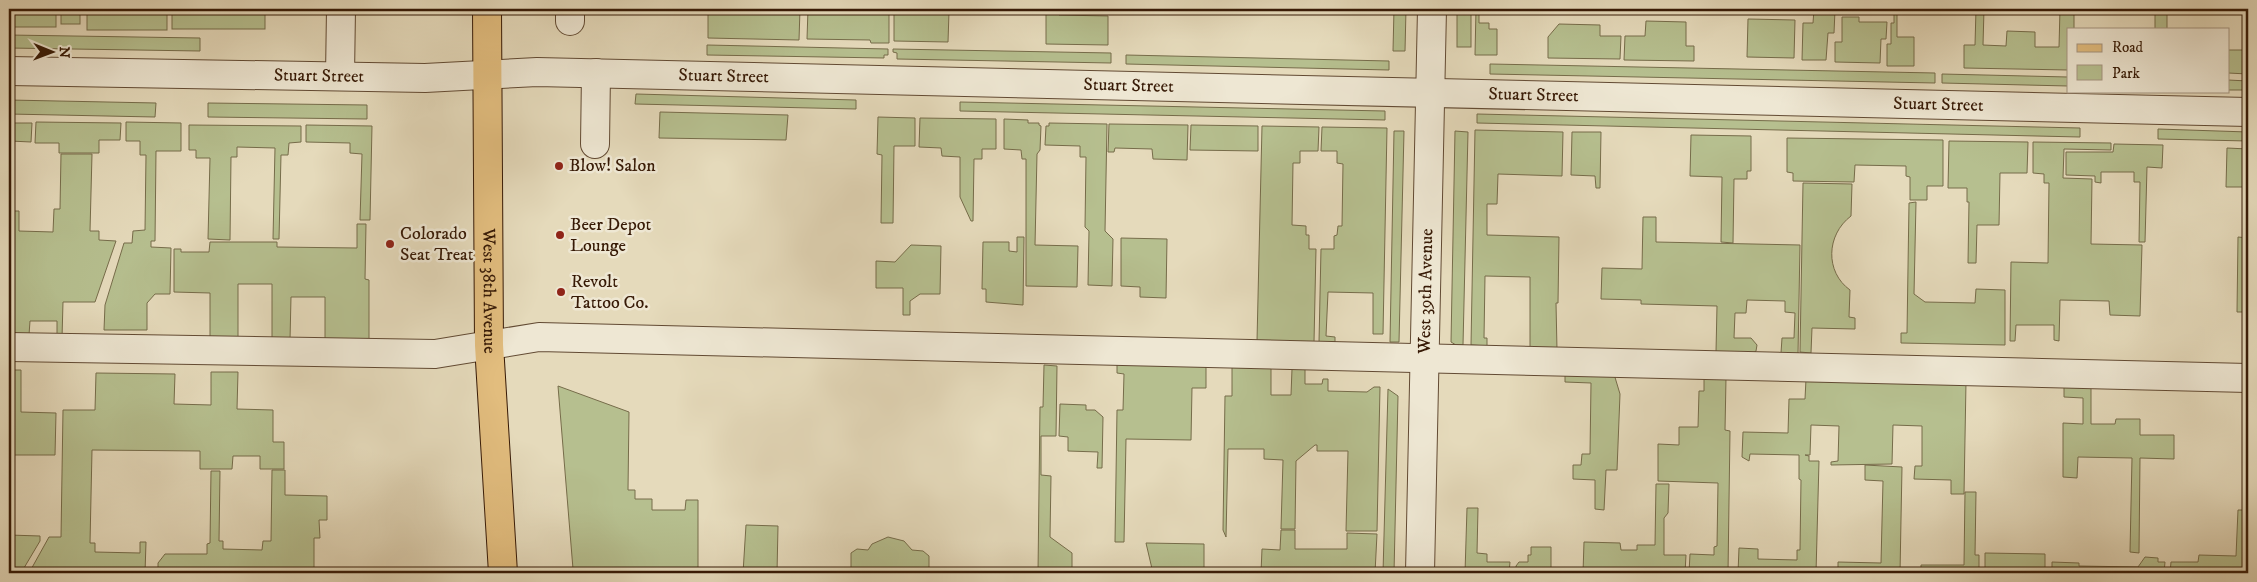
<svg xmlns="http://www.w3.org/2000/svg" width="2257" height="582" viewBox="0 0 2257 582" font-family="'IM FELL DW Pica',serif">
<rect width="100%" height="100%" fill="#e5dabb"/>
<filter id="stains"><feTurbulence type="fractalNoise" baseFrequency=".004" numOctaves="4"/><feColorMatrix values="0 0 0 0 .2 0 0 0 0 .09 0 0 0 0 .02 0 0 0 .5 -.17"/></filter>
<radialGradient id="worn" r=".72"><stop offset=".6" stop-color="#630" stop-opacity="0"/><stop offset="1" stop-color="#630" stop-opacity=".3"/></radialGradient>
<g fill="#b6bf8f" stroke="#766c4a">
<rect x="9" y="9" width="47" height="18"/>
<rect x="61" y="9" width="19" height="15"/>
<rect x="87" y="9" width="80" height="21"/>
<rect x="172" y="9" width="93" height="20"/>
<polygon points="708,9 800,9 799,40 708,38"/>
<polygon points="808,9 889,9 889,43 871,43 870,40 807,39"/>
<polygon points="1046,9 1059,9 1059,15 1108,16 1108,45 1046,44"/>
<polygon points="1394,9 1406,9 1405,51 1393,51"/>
<rect x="1457" y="9" width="14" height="38"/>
<polygon points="1476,9 1479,9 1479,23 1489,23 1489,29 1497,29 1497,55 1475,55"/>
<polygon points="1814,9 1835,10 1834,33 1828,33 1826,60 1802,60 1803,23 1813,23"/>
<polygon points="1894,9 1897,9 1897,37 1914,37 1914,66 1887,66 1887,44 1891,44 1891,23 1894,23"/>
<polygon points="1976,9 1984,9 1983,45 2006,46 2007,31 2035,32 2035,47 2059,47 2060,9 2074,9 2074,29 2068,29 2068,70 1964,68 1964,45 1975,45"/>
<rect x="2155" y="9" width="12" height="20"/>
<polygon points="894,11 949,12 948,42 894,41"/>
<polygon points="2248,14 2248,74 2228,73 2228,50 2248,50"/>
<polygon points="1842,17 1859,17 1859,22 1887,22 1886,39 1881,39 1880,63 1835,62 1835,42 1842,42"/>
<polygon points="1748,19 1795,20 1794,58 1747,57"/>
<polygon points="1646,21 1686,22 1686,46 1694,46 1694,61 1624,60 1625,36 1645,36"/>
<polygon points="1559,24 1600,25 1600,36 1621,36 1620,59 1548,58 1548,37"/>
<polygon points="9,35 200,38 200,51 9,48"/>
<polygon points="707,45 888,49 888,55 884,55 884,58 707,55"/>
<polygon points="893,49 1111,53 1111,63 897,59 897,53 893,52"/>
<polygon points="1126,55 1389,61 1389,70 1126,64"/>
<polygon points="1490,64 1935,73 1935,83 1490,74"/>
<polygon points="1942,74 2068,77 2068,86 1942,83"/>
<polygon points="2228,80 2248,81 2248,90 2228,90"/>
<polygon points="636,94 856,100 856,109 635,104"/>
<polygon points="9,100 156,103 155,117 9,114"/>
<polygon points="960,102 1385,111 1385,120 960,111"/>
<polygon points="208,103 367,105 367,119 208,117"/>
<polygon points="660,112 788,115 786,140 659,138"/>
<polygon points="1477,114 2080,128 2080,137 1477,123"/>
<polygon points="878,117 915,118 915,146 894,146 893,223 881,223 882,155 877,154"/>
<polygon points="920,118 996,119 996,149 982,149 982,159 974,159 973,221 971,221 960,197 960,157 942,156 941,148 919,147"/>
<polygon points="1004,119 1028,120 1028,123 1039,123 1039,125 1041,126 1040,150 1037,154 1035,245 1078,246 1077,287 1026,286 1026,159 1022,159 1021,150 1004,149"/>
<polygon points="36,122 121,123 120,140 99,140 99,153 59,153 59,143 35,143"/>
<polygon points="126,122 181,123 181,151 156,151 155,241 151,241 151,247 171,248 170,294 155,294 147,303 147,330 104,330 105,305 124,243 132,243 133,231 145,230 146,155 140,155 140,141 126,141"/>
<polygon points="9,123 32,123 31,142 10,141 9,149"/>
<polygon points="1049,123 1107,124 1105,231 1113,239 1112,286 1088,285 1089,231 1085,227 1086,157 1080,157 1080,146 1045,145 1046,126 1049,126"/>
<polygon points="1109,124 1188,125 1187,160 1153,159 1152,149 1115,148 1114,152 1108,152"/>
<polygon points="189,125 301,126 301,142 289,143 288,155 281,155 279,239 273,239 275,148 237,147 237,157 231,157 230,240 208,239 210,158 196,158 196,150 189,150"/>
<polygon points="306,125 372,126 370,220 360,220 362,154 350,153 350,143 306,142"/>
<polygon points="1191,125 1258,126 1258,151 1190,150"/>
<polygon points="1262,126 1319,127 1318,151 1300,151 1300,163 1293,163 1292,225 1306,226 1306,235 1309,235 1309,249 1316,249 1314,342 1257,341"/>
<polygon points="1322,127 1387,128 1383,334 1373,334 1373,293 1328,292 1326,336 1335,337 1335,342 1319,342 1321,249 1334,249 1334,236 1337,235 1338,226 1342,226 1343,164 1337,163 1337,151 1321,151"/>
<polygon points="2158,129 2248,132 2248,141 2158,139"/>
<polygon points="1475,130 1563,132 1562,176 1498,174 1497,204 1487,204 1487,235 1559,237 1558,303 1556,303 1557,350 1530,349 1530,277 1485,276 1484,338 1487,338 1487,346 1471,345"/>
<polygon points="1394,131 1404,131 1399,342 1390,342"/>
<polygon points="1455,131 1468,132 1463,345 1456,345 1451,342"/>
<polygon points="1572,132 1601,132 1600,188 1596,188 1595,176 1571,175"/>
<polygon points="1691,135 1751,136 1751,171 1747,171 1747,179 1734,179 1733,243 1721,242 1722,177 1690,176"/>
<polygon points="1787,138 1943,140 1943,186 1927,186 1927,200 1910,200 1910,177 1906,176 1906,166 1855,165 1854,182 1793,181 1793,173 1787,172"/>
<polygon points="1949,141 2028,142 2027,173 2000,173 1999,225 1977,225 1976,263 1968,263 1969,202 1967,202 1967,188 1948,188"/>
<polygon points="2033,142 2111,143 2111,150 2064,149 2063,178 2092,179 2091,244 2142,245 2140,316 2110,315 2109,301 2060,300 2059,341 2054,340 2054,325 2016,325 2015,341 2010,341 2011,262 2048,263 2049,183 2044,183 2044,174 2033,173"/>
<polygon points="2114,144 2163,145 2162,168 2147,167 2145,242 2139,242 2140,182 2134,182 2134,172 2101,172 2101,183 2095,182 2095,176 2066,175 2066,152 2113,152"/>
<polygon points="2227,148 2248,149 2248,187 2226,187"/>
<polygon points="61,154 92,154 90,231 99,231 99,240 116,241 95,302 63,302 62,338 57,338 57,321 30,321 29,335 9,335 9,211 19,211 19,231 53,232 54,209 60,209"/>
<path d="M1803,183l49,1 -1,32c-25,19 -26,56 -1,74l-1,27 6,1v11l-43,-1 -1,25 -11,-1z"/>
<polygon points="1916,202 1914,294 1925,302 1975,303 1976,289 2005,290 2005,345 1901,343 1901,333 1907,333 1909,203"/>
<polygon points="1643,217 1656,217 1656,242 1800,245 1798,354 1781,353 1782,338 1794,338 1795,313 1785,312 1785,301 1747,300 1746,313 1735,313 1734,338 1751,338 1757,345 1756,351 1748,357 1716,352 1717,306 1641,304 1641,300 1601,299 1602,268 1642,269"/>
<polygon points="357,224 366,224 365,279 369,280 369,340 325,339 325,297 291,297 290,340 272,340 272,284 238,284 238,337 210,337 210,293 174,292 174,249 181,249 181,252 209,252 210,242 277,242 277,247 357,248"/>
<polygon points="1017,237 1024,237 1023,305 986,302 986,289 982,289 983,242 1009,242 1009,251 1017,252"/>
<polygon points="2238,237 2248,238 2248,312 2237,312"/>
<polygon points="1121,238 1167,239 1166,298 1140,297 1140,287 1121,286"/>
<polygon points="911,245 941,246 940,294 920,294 910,301 910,315 903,315 903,288 876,288 876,261 895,262"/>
<polygon points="1117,364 1206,365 1206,388 1192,388 1191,440 1126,439 1124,542 1115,542 1117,410 1123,410 1124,374 1117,373"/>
<polygon points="1044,365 1057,366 1056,436 1041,436 1041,475 1051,476 1050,537 1072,553 1072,573 1038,573 1040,407 1043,407"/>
<polygon points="1232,367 1271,368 1271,395 1291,395 1292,369 1305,369 1305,384 1322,384 1323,379 1328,379 1328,391 1367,392 1374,387 1380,387 1377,531 1346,531 1348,451 1317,451 1317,445 1315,445 1296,461 1295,529 1281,529 1283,460 1264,459 1264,449 1228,449 1226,537 1223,530 1225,396 1232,396"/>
<polygon points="9,370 21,370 21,412 56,413 55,455 9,455"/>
<polygon points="211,372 238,372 237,409 273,410 273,442 284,442 284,469 260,469 260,456 233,456 232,469 200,469 200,451 92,450 90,543 95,543 95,552 140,553 140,542 146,542 145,573 29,573 49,537 61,537 63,410 95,410 96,373 175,374 174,404 211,405"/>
<polygon points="1565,373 1614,374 1620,394 1617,470 1606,470 1604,510 1595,509 1595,480 1573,479 1573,465 1581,465 1582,454 1590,454 1591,383 1565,382"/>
<polygon points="1704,377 1726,378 1725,430 1730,431 1728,573 1689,573 1690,554 1714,555 1714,547 1717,546 1718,483 1658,481 1658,444 1679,445 1679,427 1698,427 1699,391 1704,391"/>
<polygon points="1806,379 1966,382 1964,494 1951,494 1951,480 1914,479 1915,466 1922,466 1922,426 1893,425 1892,464 1831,465 1831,462 1838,461 1839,426 1811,425 1810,455 1805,455 1809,456 1809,461 1819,461 1816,573 1738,573 1739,548 1758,549 1758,559 1797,560 1797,550 1800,550 1801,480 1799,479 1799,455 1750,454 1749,461 1742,457 1743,432 1788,433 1789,399 1805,399"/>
<polygon points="558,386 629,412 628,490 635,490 635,499 652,499 652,510 685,510 686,500 698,500 698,572 573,569"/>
<polygon points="2064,387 2091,387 2091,424 2115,424 2116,419 2140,419 2140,435 2174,435 2174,459 2140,458 2139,553 2130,552 2132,458 2078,457 2077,478 2063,477 2063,423 2083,424 2083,398 2064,397"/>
<polygon points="1388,389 1398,396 1394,573 1383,573"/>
<polygon points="1060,404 1086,405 1086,410 1095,410 1103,417 1102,468 1097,468 1098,452 1068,451 1068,437 1059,436"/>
<polygon points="1865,465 1902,467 1900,573 1838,573 1838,562 1881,563 1883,481 1865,480"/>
<polygon points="272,470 285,470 285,495 327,496 327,520 319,520 320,538 314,538 314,573 158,573 158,563 165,554 207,554 207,544 210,543 211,471 220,471 219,541 223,541 223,549 262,550 263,541 271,541"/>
<polygon points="1656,484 1669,484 1668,513 1664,518 1664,555 1686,555 1685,573 1583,573 1584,542 1620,543 1621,550 1637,550 1637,545 1655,545"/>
<polygon points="1965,492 1976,492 1975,555 1979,555 1979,573 1921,573 1921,565 1964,565"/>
<polygon points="1467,508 1478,508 1477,553 1487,554 1487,562 1510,562 1509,573 1465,573"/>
<polygon points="2238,510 2248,510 2248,573 2170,573 2171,562 2198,562 2199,555 2236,556"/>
<polygon points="746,525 778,526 777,573 743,573"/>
<polygon points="1281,530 1295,530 1295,549 1347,549 1347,533 1377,534 1375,573 1261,573 1262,549 1280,550"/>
<polygon points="9,535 40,536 40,541 21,573 9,573"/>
<polygon points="888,537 904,541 912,550 923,551 929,556 929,573 851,573 851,553 857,549 868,550 872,544"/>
<polygon points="1146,543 1204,544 1204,573 1153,573"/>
<polygon points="1531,547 1551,547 1551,573 1516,573 1516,566 1519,562 1528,562 1528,555 1531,555"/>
<polygon points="1985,553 2045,554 2045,573 1985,573"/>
<polygon points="2145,557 2158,558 2158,562 2165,562 2164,573 2052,573 2052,562 2079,563 2079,566 2138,567"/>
</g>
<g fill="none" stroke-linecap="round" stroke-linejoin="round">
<g stroke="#624a33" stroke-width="30">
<g id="minor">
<polyline points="570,21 570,9"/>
<path id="s1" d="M9,71l416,7 112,-6 1711,40"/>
<polyline points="340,76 341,9"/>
<polyline points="595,144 596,73"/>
<polyline points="9,347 435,354 539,337 2248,378"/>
<path id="s2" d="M1420,573l12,-564"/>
</g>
</g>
<g stroke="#371a06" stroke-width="30">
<g id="major">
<path id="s3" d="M487,9l2,336 14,228"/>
</g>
</g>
<use href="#minor" stroke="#eee7d3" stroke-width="28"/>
<use href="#major" stroke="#e2bd7e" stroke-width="28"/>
</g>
<g fill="#8f2418" stroke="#eee7d3" stroke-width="2">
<circle cx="559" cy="166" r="5"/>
<circle cx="560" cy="235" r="5"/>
<circle cx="390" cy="244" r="5"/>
<circle cx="561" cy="292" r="5"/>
</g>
<g text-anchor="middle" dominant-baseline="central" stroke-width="5" stroke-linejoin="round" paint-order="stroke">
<g font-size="18" fill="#371a06" stroke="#eee7d3">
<text stroke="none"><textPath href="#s1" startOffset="310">Stuart Street</textPath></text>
<text stroke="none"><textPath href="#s1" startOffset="715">Stuart Street</textPath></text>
<text stroke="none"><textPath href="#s1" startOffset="1120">Stuart Street</textPath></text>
<text stroke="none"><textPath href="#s1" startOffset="1525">Stuart Street</textPath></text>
<text stroke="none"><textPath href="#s1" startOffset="1930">Stuart Street</textPath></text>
<text stroke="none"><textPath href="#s3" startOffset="282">West 38th Avenue</textPath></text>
<text stroke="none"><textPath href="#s2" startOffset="282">West 39th Avenue</textPath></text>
</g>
<g font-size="18" fill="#371a06" stroke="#eee7d3" text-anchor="start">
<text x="569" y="166">Blow! Salon</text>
<text x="570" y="225">Beer Depot<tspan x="570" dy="21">Lounge</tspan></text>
<text x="400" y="234">Colorado<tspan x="400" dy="21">Seat Treat</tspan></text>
<text x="571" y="282">Revolt<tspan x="571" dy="21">Tattoo Co.</tspan></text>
</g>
</g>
<rect width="2257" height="582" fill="none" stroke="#e5dabb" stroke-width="30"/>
<rect x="10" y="10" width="2237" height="562" fill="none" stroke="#371a06" stroke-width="2.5"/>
<rect x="15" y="15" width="2227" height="552" fill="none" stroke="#371a06"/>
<rect x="2067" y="28" width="162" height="65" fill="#eee7d3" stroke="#a59581"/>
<rect x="2077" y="44" width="25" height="8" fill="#e2bd7e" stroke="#a59581"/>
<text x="2112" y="52" font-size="15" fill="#371a06">Road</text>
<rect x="2077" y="65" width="25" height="15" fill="#b6bf8f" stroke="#a59581"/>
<text x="2112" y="78" font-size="15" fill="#371a06">Park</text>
<g transform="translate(52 52) rotate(91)" stroke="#eee7d3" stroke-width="4" paint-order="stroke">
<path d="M0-4L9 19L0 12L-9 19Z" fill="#371a06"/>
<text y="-8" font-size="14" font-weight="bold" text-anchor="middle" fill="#371a06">N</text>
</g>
<rect width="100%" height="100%" filter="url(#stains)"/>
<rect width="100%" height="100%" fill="url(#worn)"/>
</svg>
